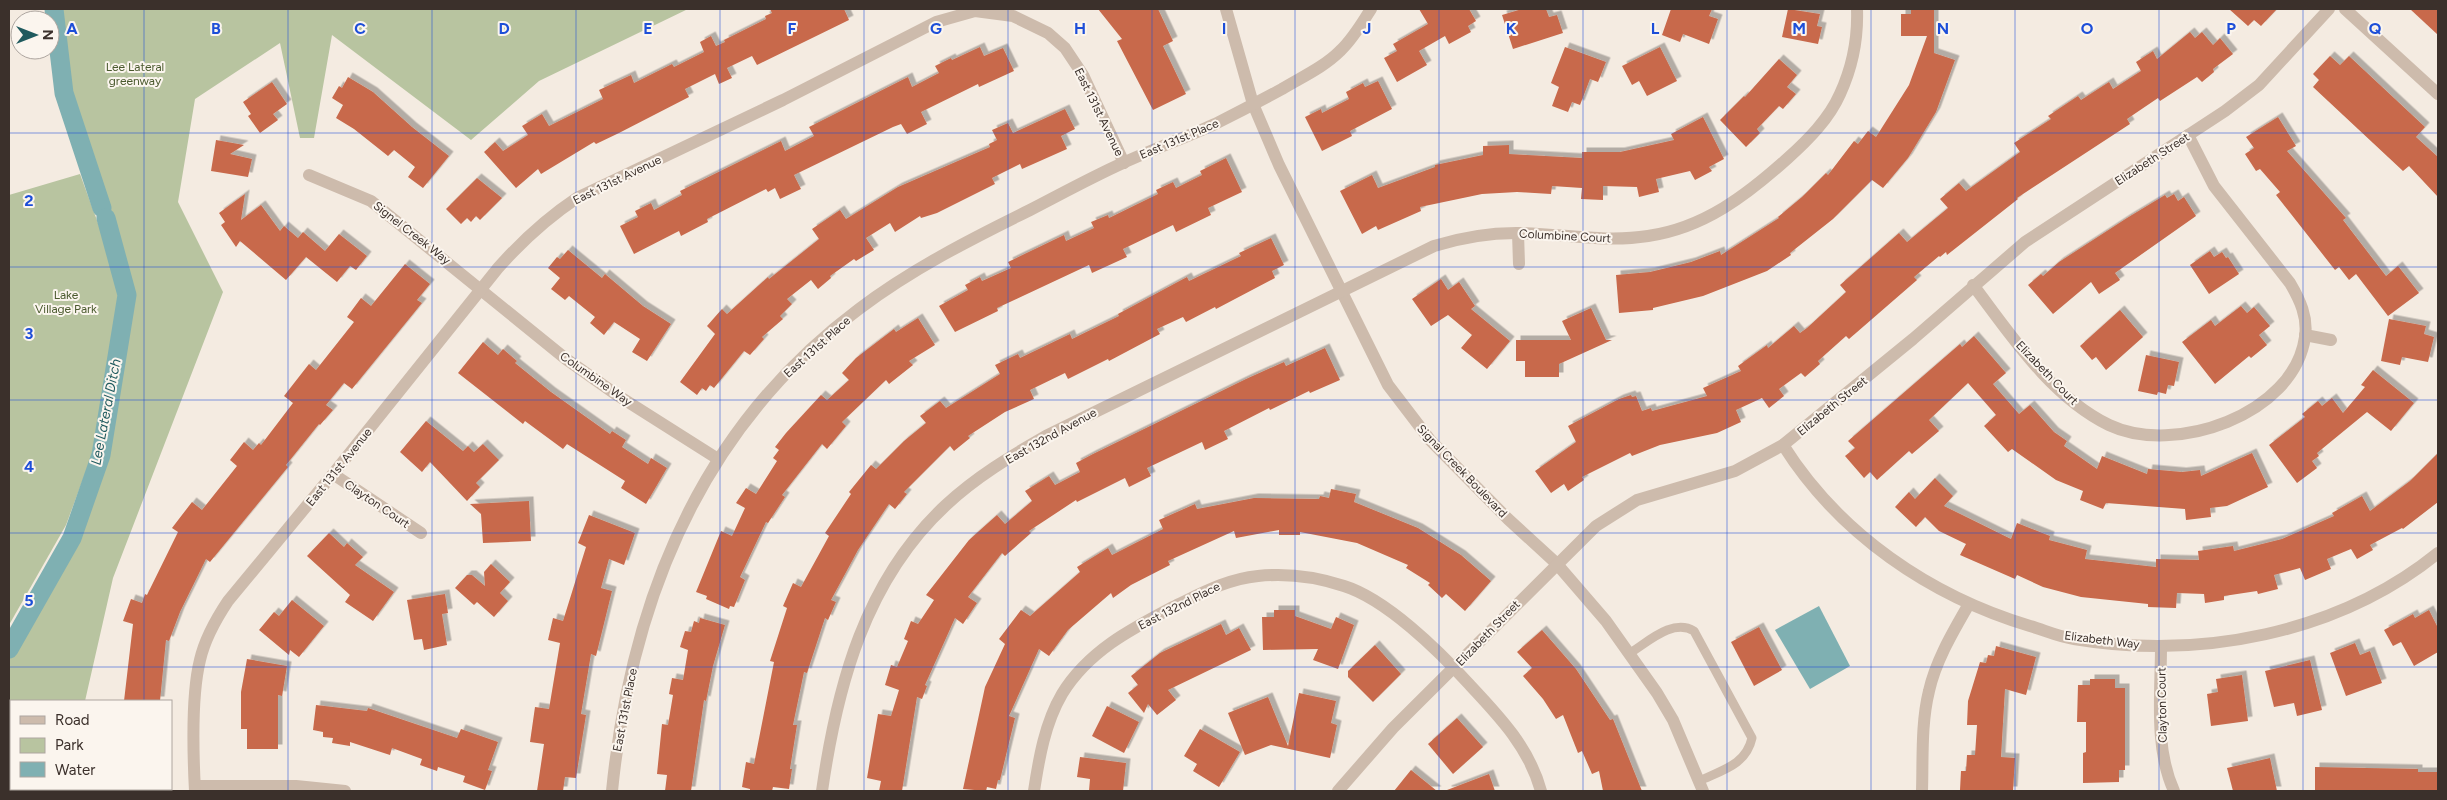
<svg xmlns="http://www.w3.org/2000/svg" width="2447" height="800" viewBox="0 0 2447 800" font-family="Figtree,sans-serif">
<defs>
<filter id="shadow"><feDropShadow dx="4.5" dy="-4.5" stdDeviation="0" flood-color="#0004"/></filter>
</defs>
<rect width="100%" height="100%" fill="#f4ebe1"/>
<g fill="#b8c4a0">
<polygon points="60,9 688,9 539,81 471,140 332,35 314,138 300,138 280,43 195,99 178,202 223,292 113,578 85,701 11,701 11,789 81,789 81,791 9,791 9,657 58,574 102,477 135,301 74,102"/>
<polygon points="80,174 125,297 95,447 66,525 9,625 9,195"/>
</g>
<polygon fill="#7fb0b2" points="1819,606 1850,666 1810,689 1775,630"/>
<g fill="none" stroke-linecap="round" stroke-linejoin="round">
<g stroke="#7fb0b2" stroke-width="19">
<polyline points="54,9 64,93 102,208"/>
<polyline points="9,649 72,538 101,455 127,295 106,218"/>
</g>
</g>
<g fill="#c8694b" filter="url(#shadow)">
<polygon points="770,9 844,9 849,20 757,65 752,56 727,68 732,78 719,84 715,74 685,89 689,97 619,133 596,144 594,142 541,174 538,169 516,188 484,152 495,142 503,151 528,135 522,126 542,114 549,126 603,99 599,90 631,75 634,83 672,64 674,67 704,52 700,42 711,36 716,46 725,42 724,40 766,19 765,16 772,13"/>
<polygon points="1098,9 1158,9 1173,41 1163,46 1186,94 1153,110 1117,41 1122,39"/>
<polygon points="1419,9 1469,9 1476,21 1468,26 1471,32 1449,44 1445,36 1419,51 1427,65 1397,82 1384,58 1397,51 1393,44 1428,24"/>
<polygon points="1522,9 1546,9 1549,17 1557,15 1563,33 1513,49 1502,15"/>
<polygon points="1671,9 1712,9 1709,16 1718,19 1709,44 1683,34 1680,42 1662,35"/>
<polygon points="1788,9 1820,14 1817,26 1822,27 1818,44 1782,37"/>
<polygon points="1911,9 1934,9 1934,53 1955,60 1936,112 1908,158 1883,188 1872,180 1833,219 1790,253 1791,255 1767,271 1703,296 1653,308 1653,310 1619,313 1616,275 1650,272 1691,262 1720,251 1721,255 1779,218 1778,217 1802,197 1826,173 1828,175 1854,141 1858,144 1868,131 1876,137 1909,85 1927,36 1901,36 1901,14 1911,14"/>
<polygon points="2229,9 2277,9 2261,26 2254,20 2248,26"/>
<polygon points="2410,9 2438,9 2438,35"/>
<polygon points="2190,32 2195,38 2202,32 2213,45 2220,38 2233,54 2213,69 2214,72 2202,82 2197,77 2160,101 2158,98 2127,119 2130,124 2017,198 2018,199 1947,255 1946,252 1940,257 1939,256 1914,277 1917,280 1849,339 1846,336 1818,361 1820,364 1805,377 1801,373 1779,389 1784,396 1769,408 1762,398 1736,410 1741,422 1717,433 1660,445 1632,456 1630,453 1582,477 1584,480 1568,491 1564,484 1551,493 1535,471 1576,442 1568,426 1619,399 1631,395 1632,397 1636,396 1642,411 1651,408 1652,411 1707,396 1703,388 1741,371 1738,366 1767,345 1768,348 1794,326 1800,333 1807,328 1846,292 1840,285 1899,233 1907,242 1948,208 1940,199 1959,183 1966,191 2020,152 2014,143 2051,119 2048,116 2078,96 2081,100 2109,82 2113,89 2141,71 2136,62 2153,51 2157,59"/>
<polygon points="980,47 984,56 1003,48 1014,71 979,87 978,84 921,112 927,124 907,134 901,124 893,127 794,175 801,189 780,199 775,188 768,192 766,189 707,219 708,222 681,236 679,231 634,254 620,226 638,217 635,211 651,203 654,210 682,195 680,191 781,141 785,151 814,136 809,127 908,77 912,87 939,73 935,66 951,58 952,60"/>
<polygon points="1565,47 1606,62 1598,82 1590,79 1580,105 1572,102 1568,112 1552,106 1559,87 1551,83"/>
<polygon points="1660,47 1677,81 1647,96 1639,81 1632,85 1622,66"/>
<polygon points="2330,56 2340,65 2349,56 2425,127 2416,137 2438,157 2438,197 2409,166 2403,171 2313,87 2319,80 2313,74"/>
<polygon points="1779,59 1797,75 1787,87 1796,94 1783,109 1779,106 1757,129 1760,133 1746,147 1720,120 1744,96 1745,97"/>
<polygon points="348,77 373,92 412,127 449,156 423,188 408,177 415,167 394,150 388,156 354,129 336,118 343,105 332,98 339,86 342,88"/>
<polygon points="1378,81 1392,109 1350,131 1352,136 1322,151 1305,117 1321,109 1322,113 1349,99 1346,92 1363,83 1365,87"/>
<polygon points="272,82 287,104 273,114 278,120 260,133 248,116 251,114 243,102"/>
<polygon points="1065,109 1075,129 1061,136 1067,149 1022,169 1020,164 992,178 995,184 937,213 921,218 920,216 895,232 890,223 866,238 874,250 856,261 854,259 830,276 831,278 818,289 811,280 787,299 792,304 780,316 783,319 762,337 764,339 750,355 744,351 714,388 710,385 706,391 702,388 697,395 680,382 715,334 707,326 722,309 727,314 768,277 769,279 819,239 812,229 840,210 846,219 898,187 990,147 989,144 997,140 992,130 1008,123 1013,133"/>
<polygon points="1703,117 1724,159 1709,167 1712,171 1695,180 1690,171 1656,179 1659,192 1639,197 1637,187 1603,186 1603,200 1581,199 1582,188 1552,186 1551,194 1517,192 1482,194 1420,207 1421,211 1378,230 1376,226 1362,234 1340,191 1372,175 1378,188 1435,167 1435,165 1483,155 1483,146 1509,145 1509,154 1582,158 1582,152 1620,152 1674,140 1671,134"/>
<polygon points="2278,117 2296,146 2287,151 2346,218 2343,220 2386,276 2398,266 2419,293 2388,316 2356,274 2349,280 2339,267 2335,270 2276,195 2280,192 2260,169 2256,171 2245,154 2254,148 2246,137"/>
<polygon points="216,140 244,145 230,154 252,159 248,177 211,171"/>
<polygon points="1226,158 1242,192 1208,208 1211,215 1176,232 1173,225 1123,249 1127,257 1092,273 1089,265 997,308 998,311 955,332 939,306 968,290 965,285 980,277 982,281 1011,268 1008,262 1064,235 1066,241 1094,228 1091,222 1108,215 1109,218 1158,194 1156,190 1173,182 1176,188 1202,175 1200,171"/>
<polygon points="477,178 502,198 480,220 476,216 471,222 467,218 461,224 446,209"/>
<polygon points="245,194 241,220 261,205 280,231 284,226 298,238 303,232 325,251 339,234 367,256 356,270 350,266 337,282 306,257 286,280 240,241 236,247 221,225 225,222 219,213"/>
<polygon points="2174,194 2178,201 2184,197 2196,216 2115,273 2120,280 2099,294 2091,282 2053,314 2028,285 2041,274 2043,276 2059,262 2127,218 2165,195 2167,198"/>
<polygon points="1271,238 1284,265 1272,271 1275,278 1216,309 1215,307 1186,322 1183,317 1157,329 1160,334 1109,361 1108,359 1068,379 1065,373 1030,390 1034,399 1005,412 968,436 970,438 954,451 950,446 904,492 907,494 895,509 889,504 858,550 831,600 836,602 828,620 825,618 807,673 804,672 793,725 797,725 790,769 792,769 789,789 773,787 772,791 750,791 750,789 742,787 746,762 754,764 774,662 770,661 787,608 783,606 793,583 801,587 829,536 825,533 851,494 849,492 871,465 876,469 904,441 926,423 920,416 940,401 946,408 1000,374 995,365 1018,354 1020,358 1070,334 1072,339 1119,316 1118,314 1187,277 1189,281 1241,256 1239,253"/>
<polygon points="568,250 602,278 605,274 643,306 671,324 647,361 632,352 640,339 614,322 604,335 590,323 595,317 569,296 565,300 551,289 560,278 548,268 557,257 560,259"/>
<polygon points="2210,251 2214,257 2222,252 2226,258 2228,257 2239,274 2209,294 2190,265"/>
<polygon points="405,264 430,284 417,300 422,303 352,389 344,383 326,405 333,410 320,425 319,424 286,465 288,467 210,562 206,559 180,612 169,641 166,640 160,701 124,701 133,624 123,621 131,599 142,603 145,594 147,595 178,532 172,528 192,502 202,510 237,466 230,460 244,442 253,450 259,443 261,445 293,403 284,396 309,364 316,370 354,322 347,317 361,298 371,306"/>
<polygon points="1441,279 1448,290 1459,282 1475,306 1471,309 1510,341 1487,369 1461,348 1472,335 1448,315 1431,326 1412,299"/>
<polygon points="2241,306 2247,313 2254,307 2270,326 2259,335 2267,345 2251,358 2249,356 2215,384 2182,342 2211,320 2215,326"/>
<polygon points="1591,308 1606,340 1612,340 1559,364 1559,377 1525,377 1525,361 1516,361 1516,340 1571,340 1562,321"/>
<polygon points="2120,310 2143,337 2106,370 2096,357 2092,360 2080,346"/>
<polygon points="918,318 935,345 909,361 913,365 889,384 886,380 842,422 846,426 827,449 822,444 782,495 785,497 768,523 766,522 740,577 745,580 734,607 730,606 729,609 706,599 707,596 696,592 721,531 732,536 745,508 736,503 746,488 756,494 777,461 773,458 779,450 775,447 786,433 821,395 827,400 849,380 842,373 856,358 894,329 896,332"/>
<polygon points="2389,319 2426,326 2424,334 2434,337 2428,362 2402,357 2400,365 2381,361"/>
<polygon points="1974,336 2006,373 1993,384 2019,414 2030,405 2054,432 2067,441 2064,446 2097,469 2102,456 2147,474 2148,469 2182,472 2200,470 2201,476 2252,453 2268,487 2227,506 2210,508 2211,517 2186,520 2185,509 2106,503 2103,509 2080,500 2083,491 2056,480 2012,449 2008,452 1984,426 1996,415 1968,383 1929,420 1939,431 1912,454 1909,451 1877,480 1870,472 1864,478 1845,456 1855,448 1848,441 1960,344 1962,347"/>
<polygon points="483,342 498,355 503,349 517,361 515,363 551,392 610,434 612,431 626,440 622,447 648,464 651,458 667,468 646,504 621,488 625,481 567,444 563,449 525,421 523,424 458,373"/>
<polygon points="1325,348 1340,380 1310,393 1309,391 1270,410 1269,408 1224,431 1228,439 1205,450 1202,442 1147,468 1151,476 1129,487 1125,478 1077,502 1076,500 1029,531 1031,533 1005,556 1002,553 968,597 977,603 963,624 955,618 925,685 927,686 922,699 917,697 902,791 879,791 881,781 867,778 878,714 891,716 899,690 885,685 891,665 897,667 908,641 904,639 911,621 918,624 934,600 926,595 969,540 997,515 1005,524 1032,501 1025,491 1049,476 1055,485 1080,472 1076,463 1093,454 1246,379 1284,362 1286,366"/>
<polygon points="2146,355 2179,362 2174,386 2168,385 2166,394 2158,392 2157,395 2138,391"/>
<polygon points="2373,370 2414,403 2391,431 2367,412 2317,453 2319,456 2312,461 2317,468 2297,483 2269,445 2305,417 2302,414 2318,401 2322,406 2332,398 2343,413 2365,387 2361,385"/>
<polygon points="426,421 463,451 468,446 474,452 483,444 499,460 476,483 480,487 467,501 430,462 422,472 400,452"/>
<polygon points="2438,453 2438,502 2403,529 2402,528 2370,545 2373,550 2357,559 2351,549 2327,559 2331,569 2305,580 2300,568 2274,575 2278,589 2258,594 2257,591 2224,596 2224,600 2205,603 2204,594 2177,593 2176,608 2148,607 2148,604 2081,597 2043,587 2017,575 2015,579 1960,555 1966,544 1939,531 1925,517 1916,527 1895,507 1909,492 1915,499 1935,478 1953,496 1944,506 2011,539 2017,523 2050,536 2049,540 2087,550 2085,559 2156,567 2156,559 2199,560 2198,551 2233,546 2234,551 2282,539 2334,516 2332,513 2362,496 2370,511 2410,481"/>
<polygon points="1331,489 1356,494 1354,502 1418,528 1461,555 1491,581 1465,611 1446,594 1442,598 1428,585 1430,583 1406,568 1408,565 1357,543 1300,532 1300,535 1279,535 1279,530 1236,538 1234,531 1168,561 1170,565 1131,585 1113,598 1111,593 1068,630 1049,656 1039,649 1009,716 1015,718 1000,780 998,780 996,789 987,787 986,791 963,789 985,687 1005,644 999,639 1021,610 1030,616 1080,572 1077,567 1108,548 1112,555 1163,529 1159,520 1195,504 1197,509 1254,498 1319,499 1320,496 1329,498"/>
<polygon points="529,501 531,541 483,543 481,514 470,504"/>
<polygon points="589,515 635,533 624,565 609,559 601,588 612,591 596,656 591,654 581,714 586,715 576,778 565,777 563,791 537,791 544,744 530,742 535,707 549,709 560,643 548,640 553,618 563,621 586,547 578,543"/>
<polygon points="329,533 344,547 347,543 363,557 355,565 394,592 373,621 345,602 350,595 307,556"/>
<polygon points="491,564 510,582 500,593 508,601 494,617 477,602 474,605 455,588 467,575 472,575 485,586 484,572"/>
<polygon points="445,594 448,613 442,614 447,645 424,650 422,639 414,640 407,600"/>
<polygon points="292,600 324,626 299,657 290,650 289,655 259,630 274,612 279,616"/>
<polygon points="1274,610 1295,610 1295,616 1331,629 1336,617 1354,625 1338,669 1313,660 1318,649 1263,650 1262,617 1274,617"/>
<polygon points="2429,610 2438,628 2438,652 2414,666 2401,642 2393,646 2384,630 2413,614 2415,618"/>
<polygon points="700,618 725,625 713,666 706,701 704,700 691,791 665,791 667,775 657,774 662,724 668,725 673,695 669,694 672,678 683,680 688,650 680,647 685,631 691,632 694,621 699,623"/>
<polygon points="1221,624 1226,635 1239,628 1251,650 1168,690 1176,700 1157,715 1148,704 1144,713 1128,693 1138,685 1131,676 1160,653"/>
<polygon points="1759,627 1782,670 1754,686 1731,642"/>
<polygon points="1542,630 1576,669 1610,720 1613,719 1642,791 1603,791 1599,771 1592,774 1582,751 1578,753 1563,715 1556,719 1543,699 1523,676 1532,668 1517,652"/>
<polygon points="2355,643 2360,655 2370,651 2382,683 2346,696 2330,653"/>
<polygon points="1375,645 1401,674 1373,702 1348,677 1348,671"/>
<polygon points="1996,646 2036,657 2026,695 2005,689 2001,757 2015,758 2013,791 1960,790 1961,771 1966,771 1967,755 1975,755 1977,725 1967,725 1968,701 1980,662 1986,663 1988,655 1994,656"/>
<polygon points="247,659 287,666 282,696 278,695 278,749 247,749 247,729 241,729 241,692"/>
<polygon points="2310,660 2322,710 2297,716 2294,703 2274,707 2265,671"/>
<polygon points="2242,675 2248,721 2211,726 2207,694 2218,692 2216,679"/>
<polygon points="2090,679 2115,679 2115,688 2125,688 2125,770 2119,770 2119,782 2083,783 2083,753 2086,752 2086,722 2077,722 2078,685 2090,685"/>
<polygon points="1299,693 1336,701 1331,723 1337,725 1330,758 1271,745 1245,755 1228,713 1268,697 1288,746"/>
<polygon points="316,705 367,711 368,708 457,738 461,729 498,742 488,770 492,771 485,790 463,782 465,776 438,767 437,771 420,765 422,759 392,748 390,755 350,742 350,746 332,743 333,738 323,737 323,732 313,730"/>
<polygon points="1107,706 1139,722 1124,753 1092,736"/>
<polygon points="1457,718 1483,747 1453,774 1428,744"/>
<polygon points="1200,729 1240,752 1219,787 1193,771 1197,764 1184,756"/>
<polygon points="1080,757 1126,763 1123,791 1089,791 1090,779 1077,777"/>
<polygon points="2270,758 2277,791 2233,791 2227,768"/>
<polygon points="2315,767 2418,769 2418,772 2438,772 2438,791 2315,791"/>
<polygon points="1411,770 1437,791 1394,791"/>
<polygon points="1489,774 1495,791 1447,791 1447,790"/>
</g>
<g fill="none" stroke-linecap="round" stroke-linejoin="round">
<path stroke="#cdbbac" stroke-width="9" d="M1630,653c18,-11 43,-35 64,-22l58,107c-6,27 -30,32 -53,43"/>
<g stroke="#cdbbac" stroke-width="12">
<polyline points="1226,9 1253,104 1279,165 1388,385 1430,440 1508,519 1556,563 1606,621 1657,693 1673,720 1703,791"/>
<polyline points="2345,9 2438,94"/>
<polyline points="309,175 371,201 566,359 617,395 718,459"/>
<polyline points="1518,233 1519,264"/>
<path d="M1973,285c38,50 77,111 136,140 65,31 185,-10 196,-88 3,-20 -5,-37 -15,-54l-76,-97 -26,-51"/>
<polyline points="2305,335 2331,340"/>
<path d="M1783,445c56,89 147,151 247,181 14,4 29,11 44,13 125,21 264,-5 364,-86"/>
<polyline points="333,474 421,533"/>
<path d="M2161,647c0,47 -7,100 13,144"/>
<polyline points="195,786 296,786 345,791"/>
<path d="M195,791c-2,-38 -4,-95 5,-131 5,-22 16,-41 28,-59l105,-127 165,-206c24,-27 49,-50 79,-70l206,-98 153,-78 39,-11 38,5 35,17 17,15 18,27 41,88"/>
<path d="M612,791c19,-191 89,-364 247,-482 53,-40 112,-70 171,-99 31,-16 62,-33 93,-47 30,-14 62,-25 92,-39 22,-11 45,-23 67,-35 20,-12 42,-22 58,-38 13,-12 22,-28 31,-42"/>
<path d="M822,791c15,-105 43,-211 124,-286 30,-28 65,-49 100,-69l388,-190c26,-8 54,-13 82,-13 44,0 87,10 132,3 56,-8 99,-41 140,-78 20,-18 41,-39 52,-64 12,-26 18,-57 17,-85"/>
<path d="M1034,791c5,-33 11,-68 28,-97 27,-44 71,-66 115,-89 27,-13 51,-26 81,-29 29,-3 59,1 86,10 42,13 95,65 124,97 31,33 61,64 73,108"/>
<polyline points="1338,791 1393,728 1596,526 1637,500 1735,471 1783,445 1913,339 2025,242 2225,111 2259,85 2329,9"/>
<path d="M1922,791c1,-32 -1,-68 7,-100 7,-31 24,-59 40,-87"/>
</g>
</g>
<path fill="none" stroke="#1d4ed8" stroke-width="1" stroke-opacity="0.55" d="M144,9v692M288,9v782M432,9v782M576,9v782M720,9v782M864,9v782M1008,9v782M1152,9v782M1295,9v782M1439,9v782M1583,9v782M1727,9v782M1871,9v782M2015,9v782M2159,9v782M2303,9v782M9,133h2429M9,267h2429M9,400h2429M9,533h2429M9,667h2429M144,789v2"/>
<g text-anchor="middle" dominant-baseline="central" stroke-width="4" stroke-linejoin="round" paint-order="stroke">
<g font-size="12" fill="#4a5a2e" stroke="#fbf5ee">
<text x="135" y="67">Lee Lateral<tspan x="135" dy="14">greenway</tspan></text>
<text x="66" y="295">Lake<tspan x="66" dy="14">Village Park</tspan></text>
</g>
<g font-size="12" fill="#3b302b" stroke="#fbf5ee">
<text transform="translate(1099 112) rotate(64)">East 131st Avenue</text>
<text transform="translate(1179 139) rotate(-23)">East 131st Place</text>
<text transform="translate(2152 159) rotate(-33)">Elizabeth Street</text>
<text transform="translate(617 180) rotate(-26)">East 131st Avenue</text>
<text transform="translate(412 233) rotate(38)">Signel Creek Way</text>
<text transform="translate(1565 236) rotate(3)">Columbine Court</text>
<text transform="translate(817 347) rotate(-42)">East 131st Place</text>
<text transform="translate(2047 373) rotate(46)">Elizabeth Court</text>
<text transform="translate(596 379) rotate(35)">Columbine Way</text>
<text transform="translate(1832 406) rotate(-39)">Elizabeth Street</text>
<text transform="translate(1051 436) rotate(-29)">East 132nd Avenue</text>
<text transform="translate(339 467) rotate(-51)">East 131st Avenue</text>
<text transform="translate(1462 471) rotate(46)">Signal Creek Boulevard</text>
<text transform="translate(377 504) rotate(34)">Clayton Court</text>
<text transform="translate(1179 606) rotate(-27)">East 132nd Place</text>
<text transform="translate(1488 633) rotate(-46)">Elizabeth Street</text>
<text transform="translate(2102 640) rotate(7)">Elizabeth Way</text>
<text transform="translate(2162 705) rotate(-91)">Clayton Court</text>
<text transform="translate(625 710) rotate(-79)">East 131st Place</text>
</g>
<g font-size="14" font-style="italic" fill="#1f5a5e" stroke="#fbf5ee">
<text transform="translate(106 412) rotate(-79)">Lee Lateral Ditch</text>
</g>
</g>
<g font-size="16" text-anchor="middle" font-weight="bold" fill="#1d4ed8" stroke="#fbf5ee" stroke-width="4" stroke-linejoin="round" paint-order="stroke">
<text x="72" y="34">A</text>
<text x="216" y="34">B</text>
<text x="360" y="34">C</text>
<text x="504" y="34">D</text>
<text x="648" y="34">E</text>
<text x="792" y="34">F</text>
<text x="936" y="34">G</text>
<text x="1080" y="34">H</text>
<text x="1224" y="34">I</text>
<text x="1367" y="34">J</text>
<text x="1511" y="34">K</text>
<text x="1655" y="34">L</text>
<text x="1799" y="34">M</text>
<text x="1943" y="34">N</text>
<text x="2087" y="34">O</text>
<text x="2231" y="34">P</text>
<text x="2375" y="34">Q</text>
<text x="29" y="206">2</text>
<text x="29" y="339">3</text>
<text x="29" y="472">4</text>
<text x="29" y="606">5</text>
</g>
<rect width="2447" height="800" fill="none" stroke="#3b302b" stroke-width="20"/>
<rect x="10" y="700" width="162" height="90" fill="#fbf5ee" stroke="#aea6a0"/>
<rect x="20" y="716" width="25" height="8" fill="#cdbbac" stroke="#aea6a0"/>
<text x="55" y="725" font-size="15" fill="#3b302b">Road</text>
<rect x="20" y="738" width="25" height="15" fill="#b8c4a0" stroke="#aea6a0"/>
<text x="55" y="750" font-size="15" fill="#3b302b">Park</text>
<rect x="20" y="762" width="25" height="15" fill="#7fb0b2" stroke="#aea6a0"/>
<text x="55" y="775" font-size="15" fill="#3b302b">Water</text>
<g transform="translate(35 35) rotate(90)"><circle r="24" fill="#fbf5ee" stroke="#aea6a0"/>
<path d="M0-4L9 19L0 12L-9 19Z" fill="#1f5a5e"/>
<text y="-8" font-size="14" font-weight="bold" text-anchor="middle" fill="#3b302b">N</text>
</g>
</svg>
